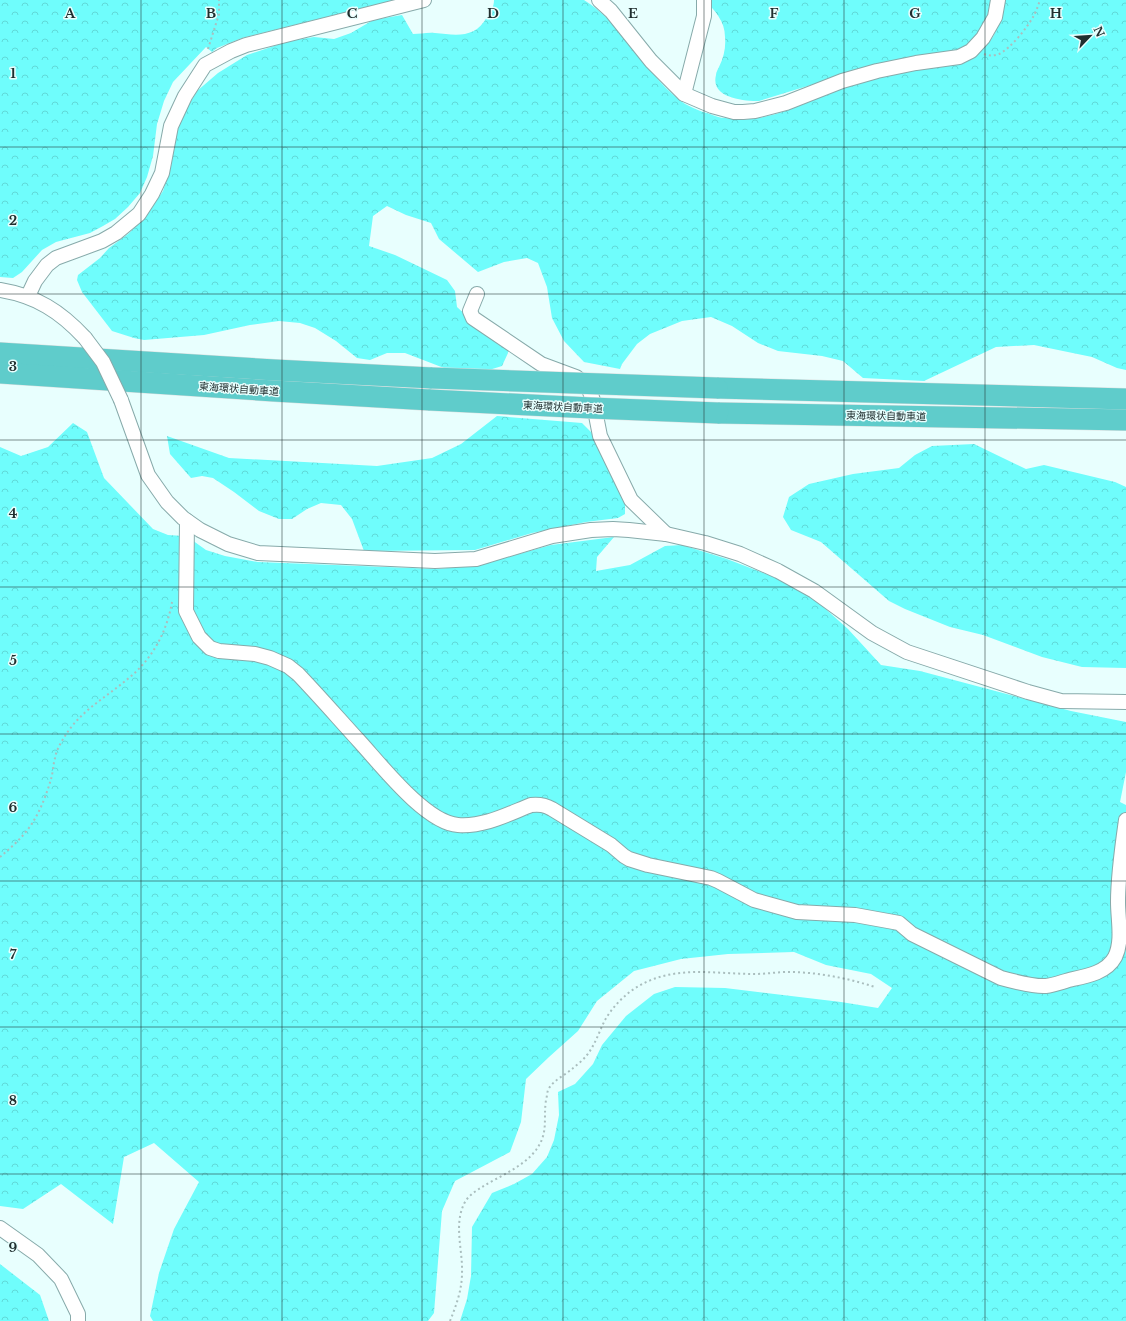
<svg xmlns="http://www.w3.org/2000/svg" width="1126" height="1321" viewBox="0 0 1126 1321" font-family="'Libre Baskerville','Noto Sans JP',serif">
<defs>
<pattern id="forest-crowns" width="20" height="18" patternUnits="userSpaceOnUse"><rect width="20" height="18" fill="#6ffdfc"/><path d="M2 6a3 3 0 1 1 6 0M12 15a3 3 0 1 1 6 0" fill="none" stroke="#60d9d8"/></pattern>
</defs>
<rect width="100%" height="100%" fill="#e8fffe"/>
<g fill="url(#forest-crowns)">
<polygon points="0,0 395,0 242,38 217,48 212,52 206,47 173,82 164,101 157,124 153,156 147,177 140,193 128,207 115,219 103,226 90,233 56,242 42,250 22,272 13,278 0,277"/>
<path d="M494,0h90c39,24 59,70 94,99 9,7 21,12 32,15 5,2 10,4 15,4 47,8 89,-22 133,-35 32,-10 65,-13 98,-19 32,-11 44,-31 49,-64h121v370l-9,-2 -25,-11 -58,-12 -38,2 -72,34 -61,-3 -20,-17 -21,-5 -44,-5 -20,-8 -26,-17 -21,-9 -29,4 -32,13 -13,10 -15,20 -2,5 -36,-7 -20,-21 -12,-23 -5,-31 -9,-24 -11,-5 -23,4 -26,10 -39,-33 -8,-16 -25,-8 -19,-9 -14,10 -4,30 26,9 52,25 8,11 2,16 13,12 38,30v4l-6,13 -13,4 -45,-2 -39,-15h-18l-17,7 -13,-2 -21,-17 -21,-13 -15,-5 -21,-2 -29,4 -46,10 -60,5 -10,-2 -22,-7 -30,-39 -5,-12 1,-5 22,-17 9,-10 19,-14 17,-16 18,-27 8,-25 6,-33 5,-17 15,-25 21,-18 29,-18 42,-14 25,-4 20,2 17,-6 22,-13 29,-5 11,19c7,0 15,-2 22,-1 21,2 40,6 52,-16 4,-6 7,-10 7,-17z"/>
<path d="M705,0h287c-3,24 -14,43 -37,51l-79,14 -117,36c-15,0 -49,-3 -43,-26 0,-3 2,-6 3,-8 5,-10 7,-20 6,-30 0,-16 -10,-26 -20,-37z"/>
<polygon points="497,416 582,423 591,432 625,500 625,514 618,518 586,522 532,533 475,550 364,551 352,519 341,505 321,503 307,509 292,519 279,519 259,511 234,492 213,478 202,476 191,478 170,454 167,436 229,458 377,466 432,458 461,444"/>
<polygon points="73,423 87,432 104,478 153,529 168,535 184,536 192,540 206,550 225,556 258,562 437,569 479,565 551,545 614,537 597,557 596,571 630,565 665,546 682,545 727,559 774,577 811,596 848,629 881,665 920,671 1071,711 1126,722 1126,772 1120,802 1126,805 1126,1321 460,1321 467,1299 471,1276 472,1227 492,1193 514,1184 532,1174 547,1157 554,1140 559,1115 558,1092 575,1084 593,1064 602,1045 626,1016 654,994 675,987 725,988 841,1002 878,1008 892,988 871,974 826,965 794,952 728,954 681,959 634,971 597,1001 578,1031 549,1057 526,1079 521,1122 510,1152 455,1181 442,1211 434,1313 428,1321 153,1321 150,1316 159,1273 174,1229 199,1182 154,1143 124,1157 113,1224 61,1184 23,1209 0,1206 0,447 21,456 48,447"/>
<polygon points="974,444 1026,469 1044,465 1115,482 1126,487 1126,668 1082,667 1042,657 983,635 950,627 905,609 889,601 821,542 791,530 783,517 789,497 809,484 853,474 899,468 915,455 932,446"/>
<polygon points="0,1264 40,1295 49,1321 0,1321"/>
</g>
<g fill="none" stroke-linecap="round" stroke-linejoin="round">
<g stroke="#87aaaa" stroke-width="16">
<g id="minor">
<polyline points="599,0 611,11 651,61 684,94 712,106 734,112 743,112 755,111 786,103 842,81 877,71 916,63 959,57 971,51 983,38 995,17 998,0"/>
<polyline points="684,94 704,16 704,0"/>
<path d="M0,290c36,6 60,21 85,48"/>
<polyline points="477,294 470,311 473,318 541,364 576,377 588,387 593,400 600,436 631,500 666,534"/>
<polyline points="28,296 35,281 47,265 56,258 102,241 116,233 139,214 152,194 162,173 171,126 185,96 205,65 231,51 246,45 424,0"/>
<polyline points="121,400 148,475 167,502 183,518 200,530 228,544 258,553 435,561 476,559 552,536 591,530 613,529 629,530 666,534 705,543 740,554 778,571 814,591 872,633 907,652 1028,692 1061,701 1126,702"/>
<path d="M187,521l-1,90 13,26 11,11 9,3 36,3 15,4 18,8 10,8c21,22 41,45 62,68 21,23 66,81 98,83 26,2 50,-11 73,-20 9,-1 14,0 21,4l59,36 13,11 5,3 19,6 63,13 7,3 36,19 43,12 58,3 44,8 13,11 89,44c11,3 34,9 45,8 9,-1 18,-5 27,-7 15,-3 34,-7 42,-22 8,-16 3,-37 3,-55 0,-27 4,-54 8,-82"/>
<polyline points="0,1228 38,1255 61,1279 78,1314 78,1321"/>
</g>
</g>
<g stroke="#dbdede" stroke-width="22">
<g id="highway">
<polyline points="0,353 275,370 432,378"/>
<polyline points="0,373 274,391 430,400"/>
<polyline points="717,388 1126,399"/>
<polyline points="718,413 1126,420"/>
</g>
</g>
<g stroke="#aabebe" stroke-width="2" stroke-dasharray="2 3" stroke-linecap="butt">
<polyline points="208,49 219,14 219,0"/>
<path d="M984,54c5,2 10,2 15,0 11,-5 28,-26 34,-37 3,-5 5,-11 7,-17"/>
<path d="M0,857c12,-10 25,-22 33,-35 8,-13 14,-29 18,-43 2,-6 2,-14 4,-21 1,-7 6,-16 10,-22 16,-26 42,-39 65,-59 23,-19 37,-46 42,-75"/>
<path d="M450,1321c6,-15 12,-31 12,-48 1,-23 -9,-49 3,-71 4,-7 11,-11 17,-15 18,-11 41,-20 54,-37 13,-18 7,-30 10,-50 1,-3 1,-7 2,-10 5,-10 16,-14 24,-21 5,-4 11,-9 15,-14 8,-10 12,-23 18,-35 7,-12 17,-23 29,-31 37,-25 80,-15 121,-15 11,0 22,-2 33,-2 29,0 59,6 87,15"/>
</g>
<use href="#minor" stroke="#fff" stroke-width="14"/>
<use href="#highway" stroke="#5fcccb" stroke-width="21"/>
<g stroke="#87aaaa" stroke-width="16" stroke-linecap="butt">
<polyline id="minor-bridge" points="85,338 103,362 121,400"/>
</g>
<g stroke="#dbdede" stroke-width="22" stroke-linecap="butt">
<g id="highway-bridge">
<polyline points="432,378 717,388"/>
<polyline points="430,400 591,408 718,413"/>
</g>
</g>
<use href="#minor-bridge" stroke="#fff" stroke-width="14"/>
<use href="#highway-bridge" stroke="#5fcccb" stroke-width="21"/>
</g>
<path fill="none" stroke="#212f2f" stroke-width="1" stroke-opacity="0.55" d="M141,0v1321M282,0v1321M422,0v1321M563,0v1321M704,0v1321M844,0v1321M985,0v1321M0,147h1126M0,294h1126M0,440h1126M0,587h1126M0,734h1126M0,881h1126M0,1027h1126M0,1174h1126"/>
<g text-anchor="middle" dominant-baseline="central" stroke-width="3" stroke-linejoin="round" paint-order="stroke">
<g font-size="10" fill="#212f2f" stroke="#e8fffe">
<text transform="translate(239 389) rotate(4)">東海環状自動車道</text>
<text transform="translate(563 407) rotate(3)">東海環状自動車道</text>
<text transform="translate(886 416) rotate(1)">東海環状自動車道</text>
</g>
</g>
<g font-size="13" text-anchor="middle" font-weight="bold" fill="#212f2f" stroke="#e8fffe" stroke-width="3" stroke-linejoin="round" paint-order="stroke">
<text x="70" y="18">A</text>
<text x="211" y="18">B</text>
<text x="352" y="18">C</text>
<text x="493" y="18">D</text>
<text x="633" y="18">E</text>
<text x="774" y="18">F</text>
<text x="915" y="18">G</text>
<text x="1056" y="18">H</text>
<text x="13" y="78">1</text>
<text x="13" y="225">2</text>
<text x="13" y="371">3</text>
<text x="13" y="518">4</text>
<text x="13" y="665">5</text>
<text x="13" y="812">6</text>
<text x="13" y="959">7</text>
<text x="13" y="1105">8</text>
<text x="13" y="1252">9</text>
</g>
<g transform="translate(1090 36) rotate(65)" stroke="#e8fffe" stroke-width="3" paint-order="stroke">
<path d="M0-3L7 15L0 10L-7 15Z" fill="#212f2f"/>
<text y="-6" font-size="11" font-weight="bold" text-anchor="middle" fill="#212f2f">N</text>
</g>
</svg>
